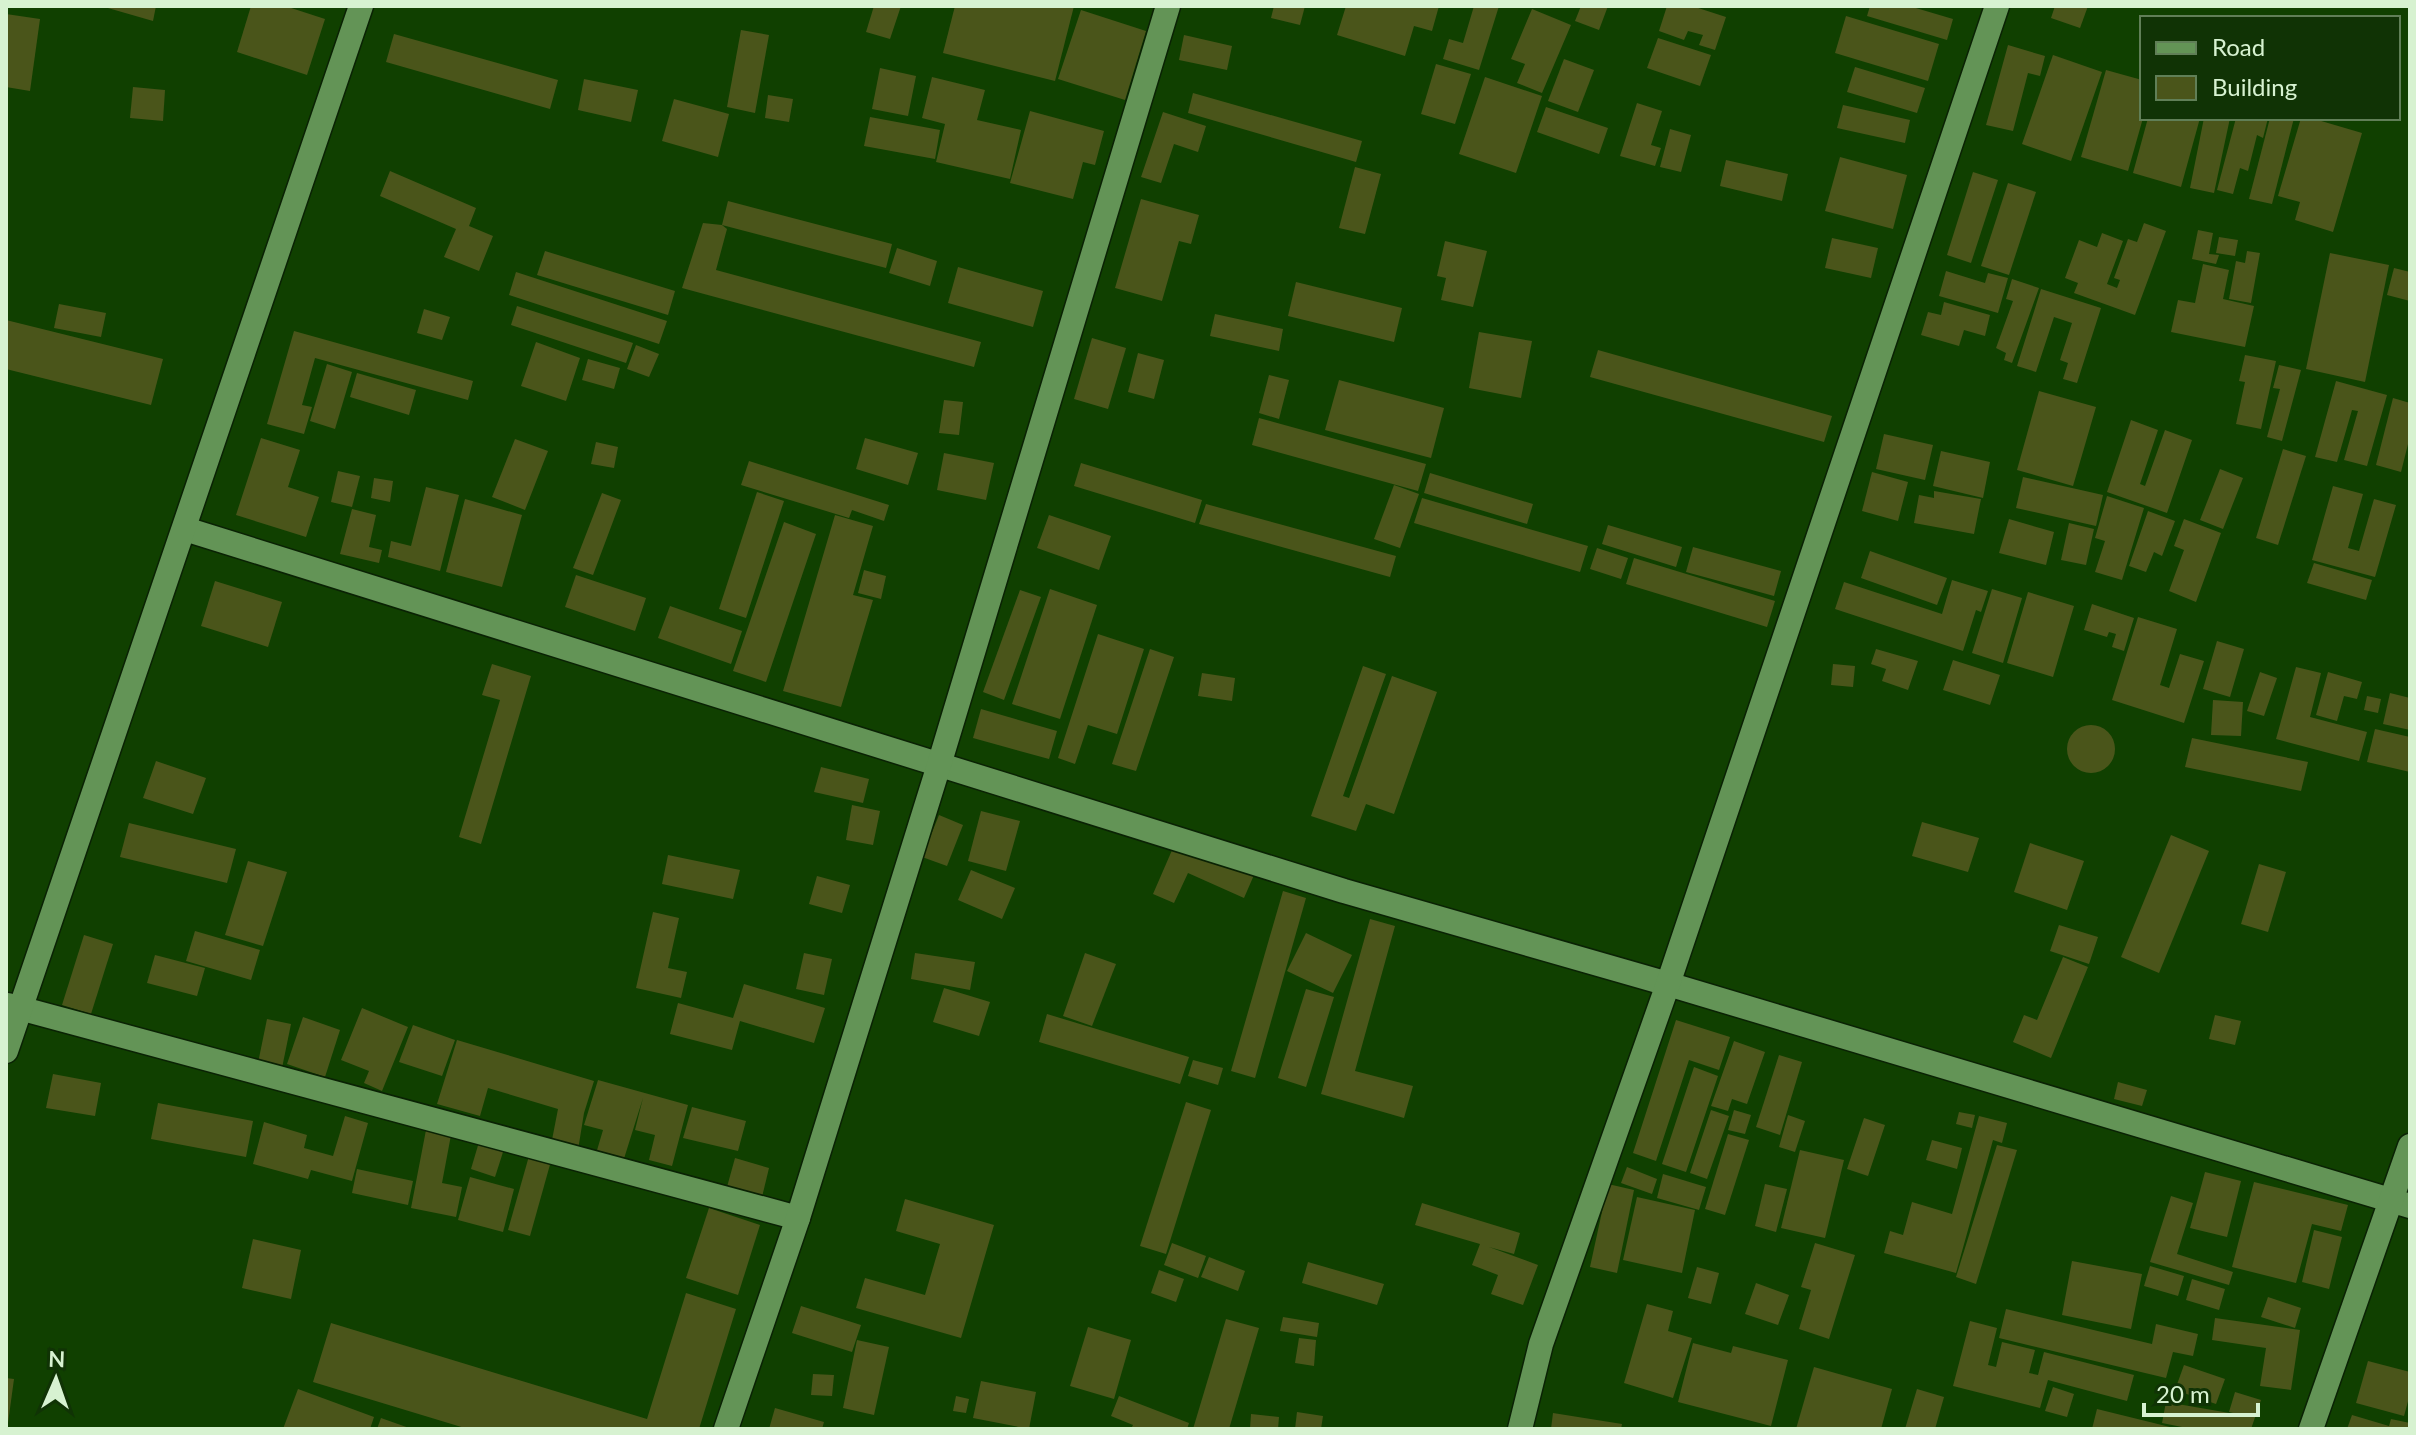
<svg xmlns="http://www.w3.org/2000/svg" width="2416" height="1435" viewBox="0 0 2416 1435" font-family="Lato,sans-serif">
<rect width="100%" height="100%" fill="#104000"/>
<g fill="#4a551a">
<polygon points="101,6 156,6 153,21"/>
<polygon points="251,6 285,6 325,19 307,75 237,52"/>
<polygon points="874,6 901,6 890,39 866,32"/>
<polygon points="955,6 1074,6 1055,81 943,53"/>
<polygon points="1274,6 1305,6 1300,25 1271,18"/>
<polygon points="1346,6 1439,6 1432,31 1414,26 1405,56 1337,35"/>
<polygon points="1474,6 1499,6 1479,70 1443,59 1449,39 1463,43"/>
<polygon points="1581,6 1608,6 1599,30 1575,21"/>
<polygon points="1667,6 1692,6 1726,17 1715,50 1699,45 1703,35 1688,31 1684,40 1659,31"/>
<polygon points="1870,6 1909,6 1953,19 1947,40 1867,16"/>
<polygon points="2055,6 2088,6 2080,28 2051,18"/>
<polygon points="1532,9 1571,25 1542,93 1517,83 1525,64 1511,59"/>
<polygon points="1081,10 1146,31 1125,100 1058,79"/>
<polygon points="6,14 40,19 30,91 6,87"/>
<polygon points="1846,16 1939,44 1928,81 1835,53"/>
<polygon points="741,30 769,35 755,113 727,107"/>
<polygon points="394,34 558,80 550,109 386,62"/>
<polygon points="1184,35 1232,46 1227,70 1179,60"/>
<polygon points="1658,38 1711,55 1700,86 1647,68"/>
<polygon points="2008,45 2045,56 2040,76 2028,73 2013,131 1986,125"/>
<polygon points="2053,55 2102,72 2071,161 2022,144"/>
<polygon points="1564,59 1594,70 1578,112 1548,101"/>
<polygon points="1436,64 1471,74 1455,124 1421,114"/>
<polygon points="1855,67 1925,88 1917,113 1847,92"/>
<polygon points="880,68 916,76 908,116 872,109"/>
<polygon points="2106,70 2142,80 2143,118 2128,171 2081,157"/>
<polygon points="932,77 985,90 977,120 1021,130 1010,179 936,162 945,124 922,118"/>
<polygon points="1485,77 1542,96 1516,173 1459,154"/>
<polygon points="584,79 638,90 631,122 578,110"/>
<polygon points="133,87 165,90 163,121 130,118"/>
<polygon points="1193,93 1362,141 1356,162 1188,113"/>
<polygon points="768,95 793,99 789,122 765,118"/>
<polygon points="674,99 729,114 718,157 662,141"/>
<polygon points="1637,103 1662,111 1651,145 1661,148 1655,166 1620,156"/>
<polygon points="1843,105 1910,120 1905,143 1837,128"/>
<polygon points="1546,107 1608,128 1599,154 1537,132"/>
<polygon points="1030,111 1104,131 1095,165 1083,162 1073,199 1010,183"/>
<polygon points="1163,112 1206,126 1198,152 1174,144 1161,183 1141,177"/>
<polygon points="870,117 940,130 935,159 864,146"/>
<polygon points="2148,118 2200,118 2181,187 2133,173"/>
<polygon points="2204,118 2230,118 2214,193 2190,188"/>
<polygon points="2236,118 2268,118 2263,138 2257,135 2248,171 2240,168 2233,194 2217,190"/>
<polygon points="2270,118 2294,118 2272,204 2249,199"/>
<polygon points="2301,118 2311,118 2362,133 2333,232 2295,220 2300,202 2278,196"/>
<polygon points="1670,129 1691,135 1681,172 1660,167"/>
<polygon points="1840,157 1907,175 1893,229 1825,211"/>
<polygon points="1726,160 1788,174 1782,201 1720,186"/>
<polygon points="1355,167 1381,174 1365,234 1339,228"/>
<polygon points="390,171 476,208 469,226 493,236 479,271 444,257 456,229 380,196"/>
<polygon points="1973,172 1998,180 1971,263 1947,255"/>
<polygon points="2008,183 2036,192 2009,275 1981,266"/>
<polygon points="1141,199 1199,215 1191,244 1179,241 1162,301 1115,288"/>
<polygon points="728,201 892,244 886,268 722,225"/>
<polygon points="703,223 722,225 727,229 716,270 981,342 974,367 682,288"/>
<polygon points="2144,223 2166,231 2135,315 2074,293 2078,283 2065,278 2079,240 2097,247 2102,233 2123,241 2107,284 2117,288 2120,280 2114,278 2128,239 2137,242"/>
<polygon points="2198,230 2213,233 2209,254 2219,255 2216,264 2192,259"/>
<polygon points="2219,237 2238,240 2235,256 2216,253"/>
<polygon points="1832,238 1878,248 1871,278 1825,268"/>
<polygon points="1445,241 1487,251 1473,307 1441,300 1446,278 1437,276"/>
<polygon points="897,248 937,261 930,286 889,273"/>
<polygon points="545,251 675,291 668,315 537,275"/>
<polygon points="2247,251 2260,253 2251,303 2229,299 2236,261 2245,263"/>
<polygon points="2330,253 2389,265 2365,382 2306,369"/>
<polygon points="2203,264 2229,270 2223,299 2254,306 2245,347 2171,332 2178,300 2195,303"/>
<polygon points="958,267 1043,291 1033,327 948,303"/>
<polygon points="2394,268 2410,272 2410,301 2387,295"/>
<polygon points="1946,271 1985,283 1988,273 2008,278 1998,313 1939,296"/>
<polygon points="516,272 667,321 659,344 509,295"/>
<polygon points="2012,279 2039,288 2012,363 2004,360 2006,353 1996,348 2013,301 2006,299"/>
<polygon points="1296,282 1402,308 1394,342 1288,316"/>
<polygon points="2041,289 2101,308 2077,383 2063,379 2068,363 2060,360 2072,323 2054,317 2036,372 2017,366"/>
<polygon points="1944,302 1990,315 1985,336 1964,330 1959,346 1921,335 1928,312 1941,315"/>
<polygon points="59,304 106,313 101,337 54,328"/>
<polygon points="517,306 633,343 626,363 511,325"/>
<polygon points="424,309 450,317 442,340 417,333"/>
<polygon points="1215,314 1283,329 1279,351 1210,336"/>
<polygon points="6,320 163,359 151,405 6,369"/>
<polygon points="294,331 473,381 468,400 315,358 302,405 312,407 304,434 267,424"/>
<polygon points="1479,332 1532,341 1521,398 1469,388"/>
<polygon points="1092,338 1126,348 1108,409 1074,399"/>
<polygon points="536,342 580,358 566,401 521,386"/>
<polygon points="636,345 659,354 649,377 627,369"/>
<polygon points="1598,350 1832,416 1824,442 1590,377"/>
<polygon points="1138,353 1164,360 1154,399 1128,392"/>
<polygon points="2245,355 2276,361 2261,429 2236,424 2245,382 2239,381"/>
<polygon points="588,359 620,368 614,389 582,380"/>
<polygon points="327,364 352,372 335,429 310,421"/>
<polygon points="2279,365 2301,370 2282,441 2267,437 2280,389 2273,388"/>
<polygon points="357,373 416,390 409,415 350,397"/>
<polygon points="1269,375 1289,380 1279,419 1259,413"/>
<polygon points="1339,380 1444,408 1431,458 1325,430"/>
<polygon points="2336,381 2387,395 2367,466 2344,460 2358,411 2352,410 2337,462 2315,457"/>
<polygon points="2039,391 2096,407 2073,486 2017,470"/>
<polygon points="2393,398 2410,403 2410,436 2401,472 2376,465"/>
<polygon points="944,400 963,402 959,435 939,433"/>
<polygon points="1259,418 1426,464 1418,491 1252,445"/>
<polygon points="2131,420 2158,430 2140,484 2145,486 2165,430 2192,440 2167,513 2107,492"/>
<polygon points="1884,434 1933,445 1925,480 1876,469"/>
<polygon points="261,438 300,450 288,487 319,497 306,537 236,515"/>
<polygon points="865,438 918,453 908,485 856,469"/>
<polygon points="515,439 548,451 525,510 492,497"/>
<polygon points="596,442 618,447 614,468 591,464"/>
<polygon points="2283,449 2306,456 2278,545 2256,538"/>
<polygon points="1941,451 1990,462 1983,498 1933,486"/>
<polygon points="944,453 994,463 986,500 937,490"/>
<polygon points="749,461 889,505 884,521 852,510 849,518 741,485"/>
<polygon points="1081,463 1202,500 1195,523 1074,486"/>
<polygon points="2220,469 2243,478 2223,529 2200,520"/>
<polygon points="338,471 360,476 352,507 331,502"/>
<polygon points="1872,472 1908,482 1898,521 1862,511"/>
<polygon points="1430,473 1533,504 1527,524 1424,493"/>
<polygon points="2023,477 2103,495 2096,526 2016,508"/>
<polygon points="374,478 393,481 390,502 371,498"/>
<polygon points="1394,485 1419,494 1400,548 1374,539"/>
<polygon points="2333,486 2363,494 2348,548 2359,551 2374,499 2396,505 2375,577 2312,560"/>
<polygon points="426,487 459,495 440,571 388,557 391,541 411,546"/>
<polygon points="1934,491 1981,499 1974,534 1914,523 1919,495 1934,498"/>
<polygon points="757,492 784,501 746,618 719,609"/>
<polygon points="602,493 621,500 593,575 573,568"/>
<polygon points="2107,496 2144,508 2122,580 2095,572 2105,541 2095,538"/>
<polygon points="1422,498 1588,546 1580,572 1414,523"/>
<polygon points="465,499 522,515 502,587 446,572"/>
<polygon points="1206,504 1396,556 1390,577 1199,524"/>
<polygon points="352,509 376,515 369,547 382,550 379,563 340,554"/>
<polygon points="2148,511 2175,521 2162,556 2154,552 2146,572 2129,566"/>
<polygon points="835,515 873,526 853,595 873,600 841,707 783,691"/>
<polygon points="1049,515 1111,536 1099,570 1037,548"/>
<polygon points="2009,519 2054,532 2046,565 1999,553"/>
<polygon points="2184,519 2221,533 2196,602 2169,591 2184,550 2174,546"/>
<polygon points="784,522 816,534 766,682 733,671"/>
<polygon points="2069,523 2094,529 2086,565 2061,560"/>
<polygon points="1608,525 1682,547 1676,567 1602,544"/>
<polygon points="1693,547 1781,571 1774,596 1686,572"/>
<polygon points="1597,548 1628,558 1621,579 1590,569"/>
<polygon points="1870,551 1947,578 1937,605 1861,578"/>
<polygon points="1634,558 1775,601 1767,627 1626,584"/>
<polygon points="2314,563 2372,580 2366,600 2307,583"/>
<polygon points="864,570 886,576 881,599 858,593"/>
<polygon points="576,575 646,598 635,631 565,607"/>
<polygon points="1952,580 1988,591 1981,612 1976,610 1963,651 1835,609 1844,582 1942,614"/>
<polygon points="215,581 282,602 268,647 201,626"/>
<polygon points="1050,589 1097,605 1060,719 1012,704"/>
<polygon points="1992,589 2022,598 2003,663 1972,653"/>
<polygon points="1020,590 1041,597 1004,700 983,692"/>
<polygon points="2028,592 2074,606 2053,677 2007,663"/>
<polygon points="2092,604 2134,618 2124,651 2112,647 2116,634 2109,632 2107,637 2084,630"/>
<polygon points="670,606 742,631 731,664 658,638"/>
<polygon points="2138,617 2177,629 2160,685 2169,688 2180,654 2204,661 2184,723 2112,700"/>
<polygon points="1098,634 1144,649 1117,734 1088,725 1075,764 1058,758"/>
<polygon points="2217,641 2244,649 2230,697 2203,689"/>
<polygon points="1150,649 1174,657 1136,771 1112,764"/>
<polygon points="1876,649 1918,661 1908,690 1882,681 1886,669 1871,664"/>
<polygon points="1953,660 2000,675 1990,705 1943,690"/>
<polygon points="492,664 531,676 481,844 459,837 500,700 482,695"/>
<polygon points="1833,664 1855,666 1853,687 1831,685"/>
<polygon points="1363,666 1386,674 1343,796 1349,798 1392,676 1437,692 1394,814 1366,804 1356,831 1311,816"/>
<polygon points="2296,667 2321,673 2310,717 2367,732 2359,761 2276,739"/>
<polygon points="2260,672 2277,678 2264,716 2247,711"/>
<polygon points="2328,672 2362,682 2357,699 2344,696 2337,721 2316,715"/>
<polygon points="1202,673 1235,678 1232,701 1198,696"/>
<polygon points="2390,693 2410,698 2410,730 2383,724"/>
<polygon points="2367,696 2381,699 2378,713 2364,710"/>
<polygon points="2213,700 2243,702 2241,736 2211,735"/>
<polygon points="981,709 1057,731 1049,759 973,738"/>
<circle cx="2091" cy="749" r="24"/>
<polygon points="2375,729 2410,737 2410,772 2367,762"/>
<polygon points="2192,738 2308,762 2301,791 2185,767"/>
<polygon points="156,761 206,778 193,814 143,798"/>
<polygon points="821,767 869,779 863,803 814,792"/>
<polygon points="852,805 880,811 873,845 846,840"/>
<polygon points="981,811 1020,821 1006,871 968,861"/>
<polygon points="939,815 963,825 947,866 922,857"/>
<polygon points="1922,822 1979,838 1968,872 1912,856"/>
<polygon points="129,823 236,849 227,883 120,857"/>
<polygon points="2171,835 2209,851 2159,973 2121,957"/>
<polygon points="1176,841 1254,875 1244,898 1188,873 1174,903 1153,894"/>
<polygon points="2030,843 2084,861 2067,910 2014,892"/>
<polygon points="668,855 740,870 733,899 662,884"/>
<polygon points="248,861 287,872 263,946 225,935"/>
<polygon points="2259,864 2286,872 2268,932 2241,924"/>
<polygon points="971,870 1015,888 1002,919 958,900"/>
<polygon points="817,876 850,885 842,913 809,904"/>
<polygon points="1283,891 1306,898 1255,1078 1231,1071"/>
<polygon points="653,912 679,918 668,968 687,972 681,998 636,988"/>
<polygon points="1370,919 1395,926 1355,1071 1413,1086 1404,1118 1321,1094"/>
<polygon points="2059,925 2098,937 2089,964 2050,951"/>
<polygon points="195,931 260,950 251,980 186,961"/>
<polygon points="1306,933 1352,955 1333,993 1287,971"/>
<polygon points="84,935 113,944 91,1014 62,1005"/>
<polygon points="804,953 832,959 824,995 796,989"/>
<polygon points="915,953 975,962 970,990 911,979"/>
<polygon points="1085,953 1116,964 1092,1026 1063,1016"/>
<polygon points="155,955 205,968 197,996 147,983"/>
<polygon points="2063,957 2088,967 2051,1058 2013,1042 2024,1015 2037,1020"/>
<polygon points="744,984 825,1008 814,1043 740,1021 732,1050 670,1034 678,1003 733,1018"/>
<polygon points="944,988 990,1002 979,1036 933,1022"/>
<polygon points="1306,989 1334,997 1306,1087 1278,1078"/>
<polygon points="362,1008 408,1027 382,1091 364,1083 369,1071 341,1060"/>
<polygon points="1047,1014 1189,1057 1180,1084 1039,1042"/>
<polygon points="2215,1015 2241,1021 2235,1045 2209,1039"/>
<polygon points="303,1017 340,1030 325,1077 287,1064"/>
<polygon points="267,1019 291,1024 282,1068 258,1063"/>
<polygon points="1676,1020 1730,1037 1719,1070 1689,1060 1656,1161 1633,1153"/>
<polygon points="413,1025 455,1040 442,1076 399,1062"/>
<polygon points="457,1040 594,1081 584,1113 578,1150 551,1145 558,1109 488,1088 480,1116 437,1104"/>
<polygon points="1734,1041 1765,1052 1747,1104 1732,1099 1728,1111 1711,1106"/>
<polygon points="1779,1055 1802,1062 1780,1135 1756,1127"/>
<polygon points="1193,1060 1223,1068 1218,1085 1188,1076"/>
<polygon points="1694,1067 1718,1076 1686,1172 1662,1164"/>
<polygon points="53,1074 101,1083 95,1116 46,1108"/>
<polygon points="598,1080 688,1105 672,1166 649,1160 655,1135 635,1130 643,1098 622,1165 595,1157 603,1130 584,1125"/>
<polygon points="2118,1082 2147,1090 2142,1106 2114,1099"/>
<polygon points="1186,1102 1211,1110 1166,1254 1140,1246"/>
<polygon points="158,1103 253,1121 246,1157 151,1139"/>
<polygon points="692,1107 746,1121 738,1151 683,1138"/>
<polygon points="1711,1110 1729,1116 1707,1179 1690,1173"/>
<polygon points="1734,1110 1751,1115 1745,1134 1728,1130"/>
<polygon points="1959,1112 1975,1115 1972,1128 1956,1124"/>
<polygon points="1788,1115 1805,1121 1795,1152 1779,1147"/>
<polygon points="345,1116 368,1123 352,1181 311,1170 308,1179 253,1164 264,1122 307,1135 304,1148 333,1156"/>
<polygon points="1979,1116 2007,1123 2002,1143 1993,1140 1956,1273 1884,1253 1890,1231 1903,1235 1912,1202 1952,1214"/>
<polygon points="1864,1118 1885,1125 1868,1176 1847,1169"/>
<polygon points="426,1130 451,1135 442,1183 462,1187 456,1217 411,1208"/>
<polygon points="1728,1134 1749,1140 1725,1215 1705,1209"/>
<polygon points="1932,1140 1962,1148 1957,1169 1926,1160"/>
<polygon points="479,1142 504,1149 495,1177 471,1169"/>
<polygon points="1997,1145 2017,1150 1976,1284 1956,1277"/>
<polygon points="1800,1150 1844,1160 1825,1238 1781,1228"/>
<polygon points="529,1156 551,1161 530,1236 508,1230"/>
<polygon points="735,1158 769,1168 762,1197 727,1187"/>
<polygon points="1627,1167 1657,1179 1652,1194 1621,1183"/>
<polygon points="357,1169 413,1181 408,1205 352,1193"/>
<polygon points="2205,1172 2241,1181 2227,1237 2190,1228"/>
<polygon points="1663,1174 1706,1187 1699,1210 1657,1198"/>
<polygon points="470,1177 514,1189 503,1232 458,1220"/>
<polygon points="2254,1182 2348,1205 2341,1231 2312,1224 2296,1283 2232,1267"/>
<polygon points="1608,1184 1634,1190 1617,1273 1590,1267"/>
<polygon points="1765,1184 1787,1189 1776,1232 1755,1226"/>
<polygon points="2171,1196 2193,1203 2177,1254 2233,1272 2229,1285 2150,1262"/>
<polygon points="1637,1197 1695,1210 1682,1273 1623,1260"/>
<polygon points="905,1199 994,1225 961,1338 856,1308 865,1278 925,1295 940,1244 896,1231"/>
<polygon points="1422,1203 1520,1233 1514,1254 1489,1247 1538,1265 1523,1305 1491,1294 1498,1275 1472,1265 1480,1244 1415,1225"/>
<polygon points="709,1208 760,1225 738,1295 686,1278"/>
<polygon points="2314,1230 2342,1237 2329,1289 2302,1282"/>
<polygon points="253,1239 301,1250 291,1299 242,1288"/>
<polygon points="1172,1243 1206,1256 1198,1278 1164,1265"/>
<polygon points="1815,1243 1855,1255 1829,1339 1799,1329 1811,1290 1801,1287"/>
<polygon points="1209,1257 1245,1271 1238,1291 1201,1277"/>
<polygon points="2072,1261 2142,1274 2131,1329 2062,1315"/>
<polygon points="1308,1262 1384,1284 1377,1305 1302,1283"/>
<polygon points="2150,1266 2184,1276 2178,1296 2144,1286"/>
<polygon points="1697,1267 1719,1273 1711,1304 1688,1298"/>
<polygon points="1159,1270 1184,1279 1176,1302 1151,1293"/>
<polygon points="2192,1279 2225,1289 2219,1310 2186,1300"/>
<polygon points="1756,1283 1789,1295 1778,1325 1745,1314"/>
<polygon points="686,1293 736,1309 699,1429 468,1429 313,1382 331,1323 647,1419"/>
<polygon points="2268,1297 2301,1308 2295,1328 2261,1317"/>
<polygon points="1647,1304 1673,1311 1668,1331 1692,1338 1673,1398 1624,1383"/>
<polygon points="801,1306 861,1325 852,1352 792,1333"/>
<polygon points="2006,1309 2152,1344 2156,1324 2198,1334 2193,1356 2173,1352 2166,1378 1999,1338"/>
<polygon points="1283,1317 1319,1323 1317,1337 1280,1331"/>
<polygon points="2215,1318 2300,1330 2291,1390 2260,1386 2266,1348 2212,1340"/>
<polygon points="1226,1319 1259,1328 1229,1429 1193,1429"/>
<polygon points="1970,1321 1997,1328 1988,1365 1996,1367 2002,1342 2035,1350 2029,1373 2038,1375 2044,1352 2134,1375 2127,1401 2048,1380 2040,1408 1953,1386"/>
<polygon points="1088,1327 1131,1340 1114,1399 1070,1386"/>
<polygon points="1299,1338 1316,1340 1314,1366 1295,1363"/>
<polygon points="857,1340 889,1347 874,1415 843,1408"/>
<polygon points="1693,1343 1731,1353 1733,1346 1788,1360 1771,1426 1678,1402"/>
<polygon points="2368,1361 2410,1372 2410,1394 2404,1416 2356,1403"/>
<polygon points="2184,1365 2225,1379 2216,1404 2175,1390"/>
<polygon points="1814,1367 1892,1389 1881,1429 1796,1429"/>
<polygon points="813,1374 834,1375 832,1396 811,1395"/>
<polygon points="6,1378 14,1379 8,1423 6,1423"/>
<polygon points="981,1381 1036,1392 1029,1429 973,1418"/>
<polygon points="2053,1387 2074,1394 2067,1417 2045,1411"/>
<polygon points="298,1389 374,1417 370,1429 283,1429"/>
<polygon points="1917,1389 1944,1397 1935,1429 1905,1429"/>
<polygon points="2235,1392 2261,1400 2251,1429 2192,1429 2162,1423 2166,1402 2241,1415 2229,1412"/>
<polygon points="956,1396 969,1399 966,1413 953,1411"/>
<polygon points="1119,1396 1189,1423 1187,1429 1131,1429 1133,1425 1111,1416"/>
<polygon points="775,1408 824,1422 822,1429 769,1429"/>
<polygon points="2097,1409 2174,1428 2174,1429 2092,1429"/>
<polygon points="1297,1412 1323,1416 1321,1429 1295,1429"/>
<polygon points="1553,1413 1622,1424 1621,1429 1551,1429"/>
<polygon points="1251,1414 1279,1417 1278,1429 1250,1429"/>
<polygon points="2352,1415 2389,1426 2391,1419 2410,1423 2410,1429 2347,1429"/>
<polygon points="381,1418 412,1429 377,1429"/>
</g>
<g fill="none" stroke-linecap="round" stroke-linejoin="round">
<g stroke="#0a2204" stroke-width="27">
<g id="minor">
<polyline points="185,529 1344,891 1668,984 2410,1206"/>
<polyline points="8,1005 798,1218"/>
<polyline points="6,1051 361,6"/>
<polyline points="726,1429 798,1218 939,765 1168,6"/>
<polyline points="1520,1429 1541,1344 1668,984 1997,6"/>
<polyline points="2311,1429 2410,1146"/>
</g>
</g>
<use href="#minor" stroke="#639456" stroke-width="24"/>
</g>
<rect width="2416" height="1435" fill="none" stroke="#d7f2d1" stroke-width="16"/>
<rect x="2140" y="16" width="260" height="104" fill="#103305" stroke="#607f57" stroke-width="2"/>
<rect x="2156" y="42" width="40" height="12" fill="#639456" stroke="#607f57" stroke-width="2"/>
<text x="2212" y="56" font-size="24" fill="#d7f2d1">Road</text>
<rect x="2156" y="76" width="40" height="24" fill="#4a551a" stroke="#607f57" stroke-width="2"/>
<text x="2212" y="96" font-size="24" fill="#d7f2d1">Building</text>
<g transform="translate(56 1379) rotate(2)" stroke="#103305" stroke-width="6" paint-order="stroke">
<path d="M0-6L14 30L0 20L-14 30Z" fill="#d7f2d1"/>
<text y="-12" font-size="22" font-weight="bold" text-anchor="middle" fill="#d7f2d1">N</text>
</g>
<path d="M2144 1403v12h114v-12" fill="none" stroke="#d7f2d1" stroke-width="4"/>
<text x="2156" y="1403" font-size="24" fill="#d7f2d1" stroke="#103305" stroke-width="6" paint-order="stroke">20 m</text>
</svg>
